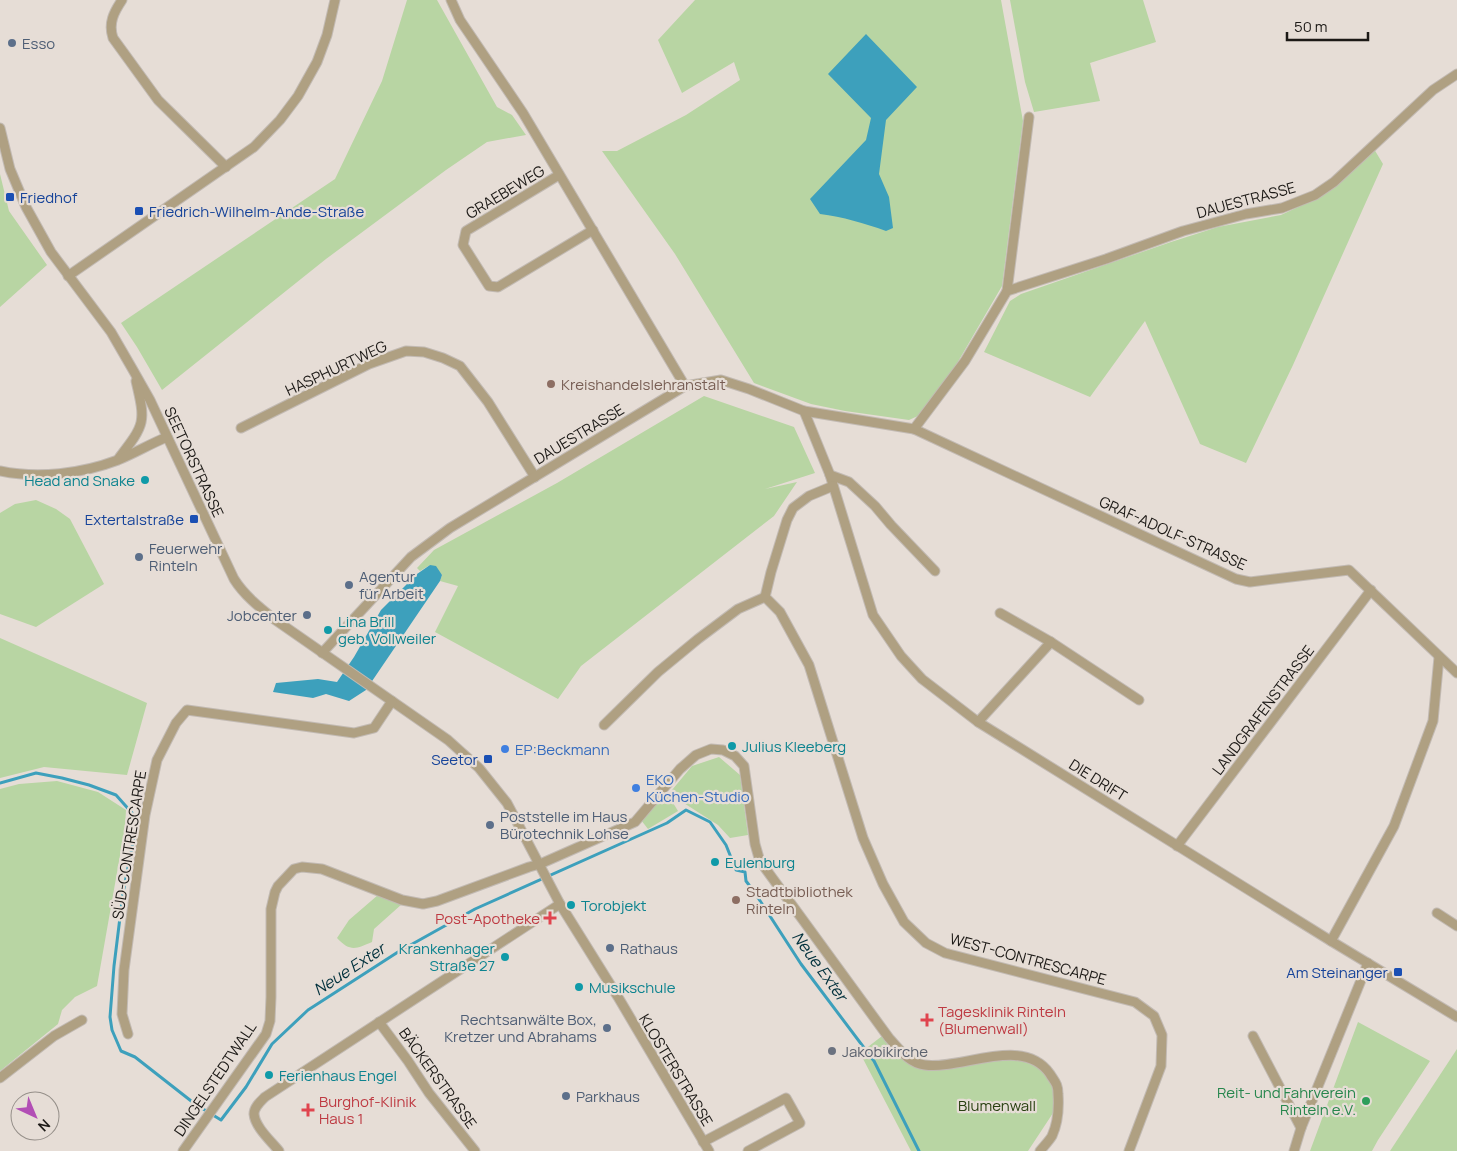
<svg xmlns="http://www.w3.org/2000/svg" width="1457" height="1151" viewBox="0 0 1457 1151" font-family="Manrope,sans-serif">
<rect width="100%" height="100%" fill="#e6ddd6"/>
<g fill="#b8d5a3">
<polygon points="407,0 437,0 497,107 512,115 526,135 487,142 446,170 326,259 162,390 137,347 121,323 335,179 382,81"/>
<polygon points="695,0 1001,0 1023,121 1002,286 952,372 920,415 909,420 845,411 811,404 754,383 675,254 602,151 617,151 686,115 740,80 734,62 682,93 658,40"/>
<polygon points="1010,0 1143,0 1156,42 1090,63 1100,101 1034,112 1025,82"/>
<polygon points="1374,149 1383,164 1293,365 1246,463 1200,444 1145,321 1090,397 984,352 1010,301 1021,294 1171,242 1218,227 1281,215 1315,199 1344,179"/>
<polygon points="0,174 9,211 47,265 0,307"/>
<polygon points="704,396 794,427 815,473 765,489 797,482 774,516 581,666 558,699 435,632 458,586 440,581 442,575 430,565 420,571 417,568 434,550 557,483"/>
<polygon points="36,500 56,509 70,519 104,584 36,627 0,614 0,513 15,504"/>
<polygon points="0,638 147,703 127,775 44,767 0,778"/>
<polygon points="719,757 740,775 748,835 730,838 718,825 676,798 672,790 692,766"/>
<polygon points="57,781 98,792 126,810 125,827 97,986 75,997 62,1010 58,1024 0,1071 0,789 19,784"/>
<polygon points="667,793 678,811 648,829 641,820"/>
<path d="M378,895l24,9 -28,25 -2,13c-16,7 -22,10 -35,-4l12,-18z"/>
<polygon points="1358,1022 1430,1061 1378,1140 1372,1151 1310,1151"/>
<polygon points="886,1033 889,1038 924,1065 1018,1058 1049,1073 1058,1090 1055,1110 1028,1151 911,1151 860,1053"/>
<polygon points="1457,1049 1457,1151 1390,1151"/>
</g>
<g fill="#3da0bc">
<path d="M866,34l51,53 -31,33 -7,54 10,23 4,31 -7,3c-22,-8 -43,-14 -66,-17l-10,-15 56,-59 5,-22 -43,-44z"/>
<polygon points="430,565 436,566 442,575 440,581 366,690 349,701 326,694 313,698 273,692 276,683 318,679 337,682 354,657 381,610 417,574"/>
</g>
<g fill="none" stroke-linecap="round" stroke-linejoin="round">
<polyline stroke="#3da0bc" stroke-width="3" points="0,783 36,773 62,778 89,785 116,795 132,813 134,837 123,893 114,966 110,1017 112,1030 121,1051 135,1057 195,1104 221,1120 246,1087 272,1044 308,1010 398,952 475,909 667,823 686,810 710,822 726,845 736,870 745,872 746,881 755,893 801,964 874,1061 919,1151"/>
<g stroke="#c2bab3" stroke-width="11">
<g id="street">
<path d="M122,0c-8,12 -14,23 -9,38l45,62 68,67"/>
<polyline points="451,0 460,20 523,113 685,386"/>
<path d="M0,128l10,41 16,38 25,45 60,80 22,38 17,30 84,179c10,16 25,28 40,40l174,121 31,28 28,35 53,101 58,93 91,154"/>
<polyline points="559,175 466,231 463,245 489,286 498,287 593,230"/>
<polyline points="68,276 254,147 280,120 298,96 317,62 327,35 335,0"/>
<polyline points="1007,291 1029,117"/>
<polyline points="804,411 830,475 873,615 901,656 922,679 978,722 1331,941 1457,1017"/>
<polyline points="241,428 369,364 406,351 424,352 443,358 460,366 488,402 535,477"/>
<polyline points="914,429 1236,579 1250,582 1349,570 1457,673"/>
<path d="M119,458c26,-34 27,-35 17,-77"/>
<path d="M0,471c38,8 81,3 118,-11 17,-7 32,-16 49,-23"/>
<polyline points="830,475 849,482 875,506 891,525 935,571"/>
<polyline points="765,597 780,612 809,665 863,838 883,884 904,922 926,943 945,953 1135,1002 1154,1016 1162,1035 1161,1066 1129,1151"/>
<polyline points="765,597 771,572 787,520 793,508 809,496 833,486"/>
<polyline points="1000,613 1051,642"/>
<polyline points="322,653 411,557 450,528 685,386 721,380 749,389 804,411 914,429 965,361 1007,291 1106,259 1183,231 1246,214 1282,208 1315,195 1334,182 1433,90 1457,74"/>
<polyline points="978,722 1051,642 1139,700"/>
<polyline points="604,725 658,672 698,639 738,609 765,597"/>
<polyline points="1177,846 1371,590"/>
<polyline points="1437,913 1457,926"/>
<polyline points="1331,941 1394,826 1433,721 1439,657"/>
<polyline points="379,1022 408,1061 429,1093 475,1151"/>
<polyline points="128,1034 122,1014 124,970 145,815 157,760 176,723 187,710 354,733 374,728 392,701"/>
<polyline points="1253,1036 1301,1128"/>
<polyline points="0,1078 54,1036 82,1020"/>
<polyline points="703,1142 786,1098 800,1123 748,1151"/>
<path d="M183,1151l83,-117 4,-13 1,-24v-88l4,-17 3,-6 16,-17 8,-2 20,2 80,31 21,4 14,-3 92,-34 11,-3 95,-42 45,-53 16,-14 15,-6 12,1 12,6 9,10 11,78 4,14 6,10 124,170c11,12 20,25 36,27 37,5 98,-30 125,9 5,8 8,10 8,20 1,14 0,29 -6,42 -3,5 -8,10 -12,15"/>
<path d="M279,1151c-8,-10 -24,-24 -25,-37 0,-7 7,-13 11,-17l295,-193"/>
<polyline points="1294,1151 1301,1128 1368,963"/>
</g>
</g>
<use href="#street" stroke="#afa082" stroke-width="9"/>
</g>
<g fill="#5c6f8a" stroke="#e6ddd6" stroke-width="2">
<circle cx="12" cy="43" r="5"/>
<circle cx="139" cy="557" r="5"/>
<circle cx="349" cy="585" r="5"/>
<circle cx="307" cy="615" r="5"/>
<circle cx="490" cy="825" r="5"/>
<circle cx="610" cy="948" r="5"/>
<circle cx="607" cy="1028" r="5"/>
<circle cx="566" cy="1096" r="5"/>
</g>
<g fill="#1a4fb4" stroke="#e6ddd6" stroke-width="2">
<rect x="5" y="192" width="10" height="10" rx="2.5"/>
<rect x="134" y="206" width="10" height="10" rx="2.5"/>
<rect x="189" y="514" width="10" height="10" rx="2.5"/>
<rect x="483" y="754" width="10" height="10" rx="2.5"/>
<rect x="1393" y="967" width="10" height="10" rx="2.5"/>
</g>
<g fill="#8d6e63" stroke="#e6ddd6" stroke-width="2">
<circle cx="551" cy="384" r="5"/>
<circle cx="736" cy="900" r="5"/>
</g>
<g fill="#0f9aa8" stroke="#e6ddd6" stroke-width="2">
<circle cx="145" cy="480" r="5"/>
<circle cx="328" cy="630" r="5"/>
<circle cx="732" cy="746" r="5"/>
<circle cx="715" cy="862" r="5"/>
<circle cx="571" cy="905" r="5"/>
<circle cx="505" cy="957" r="5"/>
<circle cx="579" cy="987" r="5"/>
<circle cx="269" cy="1075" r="5"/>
</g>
<g fill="#3f7fe0" stroke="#e6ddd6" stroke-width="2">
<circle cx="505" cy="749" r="5"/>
<circle cx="636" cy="788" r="5"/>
</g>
<g fill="#e0444e" stroke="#e6ddd6" stroke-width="2">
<path d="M547.5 910.5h5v5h5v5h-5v5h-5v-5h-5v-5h5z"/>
<path d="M924.5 1012.5h5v5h5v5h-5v5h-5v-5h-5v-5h5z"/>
<path d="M305.5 1102.5h5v5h5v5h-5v5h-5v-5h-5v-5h5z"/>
</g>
<circle fill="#6b7280" stroke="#e6ddd6" stroke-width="2" cx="832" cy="1051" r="5"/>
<circle fill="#2e9e5b" stroke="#e6ddd6" stroke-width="2" cx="1366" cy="1101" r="5"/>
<g text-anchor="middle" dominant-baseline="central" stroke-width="4.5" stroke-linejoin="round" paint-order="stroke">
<g font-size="15" fill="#4e5e75" stroke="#e6ddd6" text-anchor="start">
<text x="22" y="43">Esso</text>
<text x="149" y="548">Feuerwehr<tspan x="149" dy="17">Rinteln</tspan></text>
<text x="359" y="576">Agentur<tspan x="359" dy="17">für Arbeit</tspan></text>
<text x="297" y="615" text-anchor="end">Jobcenter</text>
<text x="500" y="816">Poststelle im Haus<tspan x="500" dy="17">Bürotechnik Lohse</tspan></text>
<text x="620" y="948">Rathaus</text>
<text x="597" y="1019" text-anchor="end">Rechtsanwälte Box,<tspan x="597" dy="17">Kretzer und Abrahams</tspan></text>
<text x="576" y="1096">Parkhaus</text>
</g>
<g font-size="15" fill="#1c1916" stroke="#e6ddd6">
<text transform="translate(505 192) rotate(-31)">GRAEBEWEG</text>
<text transform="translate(1246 200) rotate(-15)">DAUESTRASSE</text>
<text transform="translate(336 368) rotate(-25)">HASPHURTWEG</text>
<text transform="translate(579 434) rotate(-31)">DAUESTRASSE</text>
<text transform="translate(194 462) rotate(65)">SEETORSTRASSE</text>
<text transform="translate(1173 533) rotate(24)">GRAF-ADOLF-STRASSE</text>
<text transform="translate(1263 710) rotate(-53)">LANDGRAFENSTRASSE</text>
<text transform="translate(1098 780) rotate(32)">DIE DRIFT</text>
<text transform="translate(129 845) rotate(-81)">SÜD-CONTRESCARPE</text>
<text transform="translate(1028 959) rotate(15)">WEST-CONTRESCARPE</text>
<text transform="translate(676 1070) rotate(59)">KLOSTERSTRASSE</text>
<text transform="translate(438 1078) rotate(54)">BÄCKERSTRASSE</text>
<text transform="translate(215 1079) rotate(-56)">DINGELSTEDTWALL</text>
</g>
<g font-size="15" fill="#164399" stroke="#e6ddd6" text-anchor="end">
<text x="20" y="197" text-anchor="start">Friedhof</text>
<text x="149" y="211" text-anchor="start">Friedrich-Wilhelm-Ande-Straße</text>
<text x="184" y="519">Extertalstraße</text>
<text x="478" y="759">Seetor</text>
<text x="1388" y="972">Am Steinanger</text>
</g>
<g font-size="15" fill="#785e54" stroke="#e6ddd6" text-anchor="start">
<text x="561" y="384">Kreishandelslehranstalt</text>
<text x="746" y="891">Stadtbibliothek<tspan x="746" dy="17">Rinteln</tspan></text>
</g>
<g font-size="15" fill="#0d838f" stroke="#e6ddd6" text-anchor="start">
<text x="135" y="480" text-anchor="end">Head and Snake</text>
<text x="338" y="621">Lina Brill<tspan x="338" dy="17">geb. Vollweiler</tspan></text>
<text x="742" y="746">Julius Kleeberg</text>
<text x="725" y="862">Eulenburg</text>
<text x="581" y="905">Torobjekt</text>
<text x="495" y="948" text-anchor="end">Krankenhager<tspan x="495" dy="17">Straße 27</tspan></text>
<text x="589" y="987">Musikschule</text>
<text x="279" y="1075">Ferienhaus Engel</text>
</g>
<g font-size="15" fill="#366cbe" stroke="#e6ddd6" text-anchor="start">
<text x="515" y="749">EP:Beckmann</text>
<text x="646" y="779">EKO<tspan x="646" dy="17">Küchen-Studio</tspan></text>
</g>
<g font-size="15" fill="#be3a42" stroke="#e6ddd6" text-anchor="start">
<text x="540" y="918" text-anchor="end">Post-Apotheke</text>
<text x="938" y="1011">Tagesklinik Rinteln<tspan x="938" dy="17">(Blumenwall)</tspan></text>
<text x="319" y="1101">Burghof-Klinik<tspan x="319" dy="17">Haus 1</tspan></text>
</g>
<g font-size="15" fill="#5b616d" stroke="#e6ddd6" text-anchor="start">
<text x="842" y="1051">Jakobikirche</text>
</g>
<g font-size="15" fill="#27864d" stroke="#e6ddd6" text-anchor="end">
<text x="1356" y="1092">Reit- und Fahrverein<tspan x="1356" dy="17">Rinteln e.V.</tspan></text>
</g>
<g font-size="15" fill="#294011" stroke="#e6ddd6">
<text x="997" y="1105">Blumenwall</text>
</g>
<g font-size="16" font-style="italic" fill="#01303c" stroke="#e6ddd6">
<text transform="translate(820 966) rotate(54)">Neue Exter</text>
<text transform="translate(349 969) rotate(-33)">Neue Exter</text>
</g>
</g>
<g transform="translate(35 1116) rotate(136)"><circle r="24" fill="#e6ddd6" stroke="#958f89"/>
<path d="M0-4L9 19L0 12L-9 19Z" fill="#b24eb5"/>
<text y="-8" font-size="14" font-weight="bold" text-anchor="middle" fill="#1c1916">N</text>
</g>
<path d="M1287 32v8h81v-8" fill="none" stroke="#1c1916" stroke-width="2.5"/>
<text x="1294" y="32" font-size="15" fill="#1c1916" stroke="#e6ddd6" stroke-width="4" paint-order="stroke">50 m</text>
</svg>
